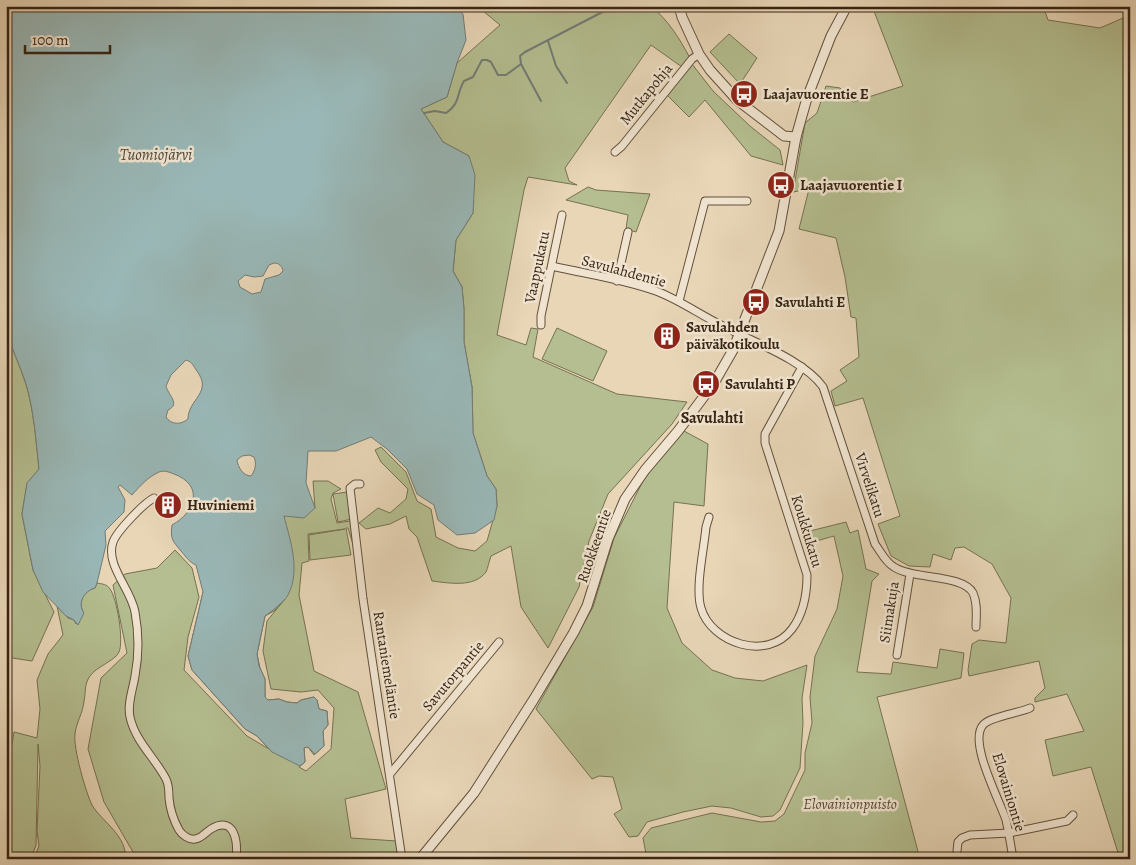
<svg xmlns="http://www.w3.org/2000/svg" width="1136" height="865" viewBox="0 0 1136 865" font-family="Alegreya,serif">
<rect width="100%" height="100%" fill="#e8d6b7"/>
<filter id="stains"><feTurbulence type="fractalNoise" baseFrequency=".004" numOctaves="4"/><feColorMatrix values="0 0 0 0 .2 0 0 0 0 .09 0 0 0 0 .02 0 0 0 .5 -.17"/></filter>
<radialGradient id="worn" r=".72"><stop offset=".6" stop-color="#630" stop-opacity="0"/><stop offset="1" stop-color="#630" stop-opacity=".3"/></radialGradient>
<g fill="#b4be90" stroke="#767152" fill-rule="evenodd">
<path d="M459,6h192c18,15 28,32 39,52l-8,9 -31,-22 -86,123 4,13 8,4 -49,-8 -4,13 -27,145 29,10 5,-17 7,1 -5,28 84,37 70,8 -15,22 -64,70 -19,47 -10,46 -31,61 -27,-41 -10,-61 -20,10c-2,5 -3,12 -5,16 -12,16 -37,11 -54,9l-15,-44 -8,-8 -3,-13 -16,8 -24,5 -7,-6 19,-15 12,5 16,-14 2,-10 -27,-27 -6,-12 6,-3 25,25 11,29 14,8 5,28 22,11 17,3 12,-10 10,-35 -1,-17 -9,-13 -14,-43 -1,-46 -8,-45v-33l-2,-22 -9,-16 3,-31 17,-27 -4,-57 -26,-14 -22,-33 26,-12 10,-34 43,-38 -17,-14z"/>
<polygon points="872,6 1043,6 1048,20 1100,28 1130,15 1130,859 1120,859 1091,767 1053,776 1045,740 1084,731 1067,694 1035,702 1035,698 1045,688 1039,661 969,676 968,670 972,644 979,640 1006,643 1011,598 992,564 964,547 955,548 951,560 933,554 930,567 909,566 891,556 878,524 900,516 863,398 835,406 831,391 847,381 840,370 859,357 856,318 851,317 845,277 836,238 799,229 809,189 793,192 805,123 817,113 826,86 840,88 853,102 903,86"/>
<polygon points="729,34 757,58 740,84 710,52"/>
<polygon points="692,64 713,91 750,126 780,150 783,165 751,156 705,100 689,117 667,95"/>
<polygon points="588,187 596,190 650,194 636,232 626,229 628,215 566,200"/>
<polygon points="557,328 607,351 593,381 542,359"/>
<path d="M6,329c5,19 14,36 20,55 8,27 10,57 13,85l-12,15 -5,30 11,56 21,42 -22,49 -26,-4z"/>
<polygon points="684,431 708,444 704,506 674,502 667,608 682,643 712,670 735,678 763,681 807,665 802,698 803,723 800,768 780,810 773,816 761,817 731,808 712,806 683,812 647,822 638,836 629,837 614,814 622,809 613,777 599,776 592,779 536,709 593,607 614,538 645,477"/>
<path d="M313,481h15l13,8 -8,4 -2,6 6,24 13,-2 3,5 2,25 -7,-23h-2l5,27 -41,5 -1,-25 36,-6 -37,5 1,27 -7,2 -3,32 15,76 44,21 28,97 -41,10 6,39 46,3 3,18h-263l-33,-57 -16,-53 13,-71 26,-25 -14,-68 12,-11 32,-6 18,-18 17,18 7,29 -11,40 -4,33 63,66 22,13 -12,-13 -12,-7 -53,-59 -4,-14 15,-64 81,-76 31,-8zM285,599l-18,22 -4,30 8,38 30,3 17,-2 16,18 -3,41 -25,22 -7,-4 6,-5 -1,-14 4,-1 6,8 10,-9 -1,-15 5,-6 -1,-14 -8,-2 -2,-9 -3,-3 -13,3 -4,3 -10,-1 -8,-3 -11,1 -3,-3v-18l-5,-11 -3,-14 8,-38 9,-5z"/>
<polygon points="347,492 352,519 338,522 333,494"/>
<polygon points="846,522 850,533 858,530 866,569 879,574 872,581 857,672 891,674 893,662 937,668 940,649 964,653 961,678 877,697 920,859 647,859 643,838 651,828 712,813 761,822 775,821 784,814 805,770 805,753 812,723 810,697 815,656 837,609 843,576 834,536 813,542 810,531"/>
<path d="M97,583c5,1 10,1 13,6 7,9 14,52 9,63 -4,9 -22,14 -29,24 -6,8 -4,16 -6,25 -1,12 -8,22 -9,33 -2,14 11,59 17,71 9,16 36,31 33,54h-91l5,-13 -2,-15 3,-65 -2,-22 -2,101 -5,14h-25v-78l8,-49 23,6 3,-29 -3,-29 11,-26 15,-19 -6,-29 11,12 6,2 2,4 7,-12c-5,-11 1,-21 12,-24z"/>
</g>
<path fill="#99b7b6" stroke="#727c75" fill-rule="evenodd" d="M6,6h447l10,8 3,26 -9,23 -10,34 -26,12 22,33 26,14 6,19 -2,38 -17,27 -3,31 9,16 2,22v33l8,45 1,46 14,43 9,13 1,17 -3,14 -19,13 -18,2 -19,-15 -4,-15 -17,-11 -10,-25 -20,-20 -16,-12 -35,14h-28l-2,32 9,25 -11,10 -20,-2c6,24 17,54 4,79 -4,7 -16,16 -23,21l-8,38 2,12 6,13v18l3,3 11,-1 8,3 10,1 4,-3 13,-3 3,3 2,9 8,2 1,14 -5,6 1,15 -9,8 -7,-7 -4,1 1,14 -5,4 -28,-14 -15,-16 -12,-7 -53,-59 -4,-14 15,-64 -7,-27c-7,-3 -9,-7 -15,-14 -8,-10 -11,-11 -9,-26 24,-13 32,-40 2,-51 -5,-2 -10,-4 -15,-2 -11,5 -19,14 -27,23l-12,-10 -2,2 7,13 -1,12 -19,19 1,14 -9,38 -2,5c-11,3 -18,15 -11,25l-6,12 -4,-5 -8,-4 -23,-24 -10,-22 -11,-56 5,-31 12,-14c-3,-28 -5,-58 -13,-85 -6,-19 -15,-36 -20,-55zM274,263c5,0 8,3 9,8l-4,4 -14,4 -4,13 -9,2 -12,-7 -2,-6 7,-6 9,2 9,-1 6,-11zM186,360c7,2 7,6 11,11 16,22 -9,28 -9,48 -7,6 -17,6 -22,-2l2,-7c13,-6 0,-15 -2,-24l5,-11zM249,455l5,2c3,7 1,14 -3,19 -8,0 -13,-9 -14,-16l5,-4z"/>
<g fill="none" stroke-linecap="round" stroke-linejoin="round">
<g stroke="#727c75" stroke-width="2">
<polyline points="548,41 556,66 567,83"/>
<polyline points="521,64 541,101"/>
<path d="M424,113l11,-2 11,2c15,-10 10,-19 18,-32l9,-4 9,-17h5l4,2 7,13h8l15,-11 -1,-8 5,-4 89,-46"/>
</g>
<g stroke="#63503c" stroke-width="9">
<g id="minor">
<polyline points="615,152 622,146 692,59 699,54"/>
<path d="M552,266c34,8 71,13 104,25 24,9 44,24 67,35 30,16 81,34 100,61l52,157c6,8 10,18 19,23 20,13 69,7 79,26 5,11 3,23 3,34"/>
<polyline points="617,281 628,232"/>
<polyline points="679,301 705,201 747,201"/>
<polyline points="541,325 541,316 562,215"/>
<polyline points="360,484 355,484 350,488 363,599 402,859"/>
<path d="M154,498c-10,5 -37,33 -41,44 -8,23 18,47 22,70 4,22 4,43 0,64 -2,13 -8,28 -5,41 5,24 25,41 36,62 3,6 3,12 3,19 1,11 5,23 10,32 3,5 10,10 16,9 6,0 11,-7 16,-10 24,-14 27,13 25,30"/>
<path d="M709,517l-3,10c-2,22 -11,61 -5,81 10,35 66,54 91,21 12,-16 15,-35 15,-54l-42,-132v-9l37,-67"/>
<polyline points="897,655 910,574"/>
<polyline points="390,774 499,642"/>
<polyline points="957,851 958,842 962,838 970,835 1009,833 1067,821 1073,815"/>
<path d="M1013,859c-2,-13 -4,-26 -7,-39 -6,-19 -38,-78 -23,-95 6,-8 36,-12 47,-17"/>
</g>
</g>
<g stroke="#63503c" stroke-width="11">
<g id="tertiary">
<polyline points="679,6 682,17 699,54 710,70 737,100 784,136 796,137"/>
<polyline points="420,859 474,793 534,699 574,632 587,606 608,539 625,499 645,470 678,431 714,383 733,350 779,231 796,137 807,98 831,36 847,6"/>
</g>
</g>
<use href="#minor" stroke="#f0e4d0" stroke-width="7"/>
<use href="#tertiary" stroke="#f0e4d0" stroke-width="9"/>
</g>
<defs>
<g id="bus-disc" transform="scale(1.4375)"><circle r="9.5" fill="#8f2418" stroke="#f0e4d0"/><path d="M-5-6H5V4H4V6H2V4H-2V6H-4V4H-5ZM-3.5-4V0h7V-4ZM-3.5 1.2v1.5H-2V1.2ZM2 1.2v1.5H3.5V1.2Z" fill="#fff"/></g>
<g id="building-disc" transform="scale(1.4375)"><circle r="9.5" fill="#8f2418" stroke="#f0e4d0"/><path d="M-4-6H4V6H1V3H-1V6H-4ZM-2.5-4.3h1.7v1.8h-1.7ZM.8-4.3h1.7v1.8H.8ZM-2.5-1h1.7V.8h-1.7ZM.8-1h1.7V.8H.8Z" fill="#fff"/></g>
</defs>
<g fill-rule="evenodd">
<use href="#bus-disc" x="744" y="94"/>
<use href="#bus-disc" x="781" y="185"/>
<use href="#bus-disc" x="756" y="302"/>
<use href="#building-disc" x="667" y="336"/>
<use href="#bus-disc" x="706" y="384"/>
<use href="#building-disc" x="168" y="505"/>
</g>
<g text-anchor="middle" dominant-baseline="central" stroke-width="5" stroke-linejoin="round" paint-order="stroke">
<g font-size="15" fill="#372413" stroke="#f0e4d0">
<text transform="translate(646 94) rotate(-51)">Mutkapohja</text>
<text transform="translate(537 267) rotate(-78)">Vaappukatu</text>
<text transform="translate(624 271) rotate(15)">Savulahdentie</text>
<text transform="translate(870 485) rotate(72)">Virvelikatu</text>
<text transform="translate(807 531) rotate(73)">Koukkukatu</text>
<text transform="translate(594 546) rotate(-71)">Ruokkeentie</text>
<text transform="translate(889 612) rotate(-81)">Siimakuja</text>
<text transform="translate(387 665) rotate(81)">Rantaniemeläntie</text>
<text transform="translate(453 676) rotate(-50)">Savutorpantie</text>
<text transform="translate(1009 792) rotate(73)">Elovainiontie</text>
</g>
<g font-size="15" font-weight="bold" fill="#372413" stroke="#f0e4d0" text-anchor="start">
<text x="763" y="94">Laajavuorentie E</text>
<text x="800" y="185">Laajavuorentie I</text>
<text x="775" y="302">Savulahti E</text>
<text x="686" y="327">Savulahden<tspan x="686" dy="17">päiväkotikoulu</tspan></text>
<text x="725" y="384">Savulahti P</text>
<text x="187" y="505">Huviniemi</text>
</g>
<g font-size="15" font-style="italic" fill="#564a32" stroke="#f0e4d0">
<text x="850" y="804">Elovainionpuisto</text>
</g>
<g font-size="16" font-style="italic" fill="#50493c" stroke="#f0e4d0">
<text x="156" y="155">Tuomiojärvi</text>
</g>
<g font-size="16" font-weight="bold" fill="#372413" stroke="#f0e4d0">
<text x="712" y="418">Savulahti</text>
</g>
</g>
<rect width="1136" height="865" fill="none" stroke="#e8d6b7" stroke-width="25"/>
<rect x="8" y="8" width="1121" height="850" fill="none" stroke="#372413" stroke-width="2.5"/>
<rect x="12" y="12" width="1111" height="840" fill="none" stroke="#372413"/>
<path d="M25 45v8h85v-8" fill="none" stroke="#372413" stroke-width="2.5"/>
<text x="32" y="45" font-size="15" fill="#372413" stroke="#f0e4d0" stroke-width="4" paint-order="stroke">100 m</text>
<rect width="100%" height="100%" filter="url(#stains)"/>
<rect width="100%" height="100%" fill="url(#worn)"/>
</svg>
